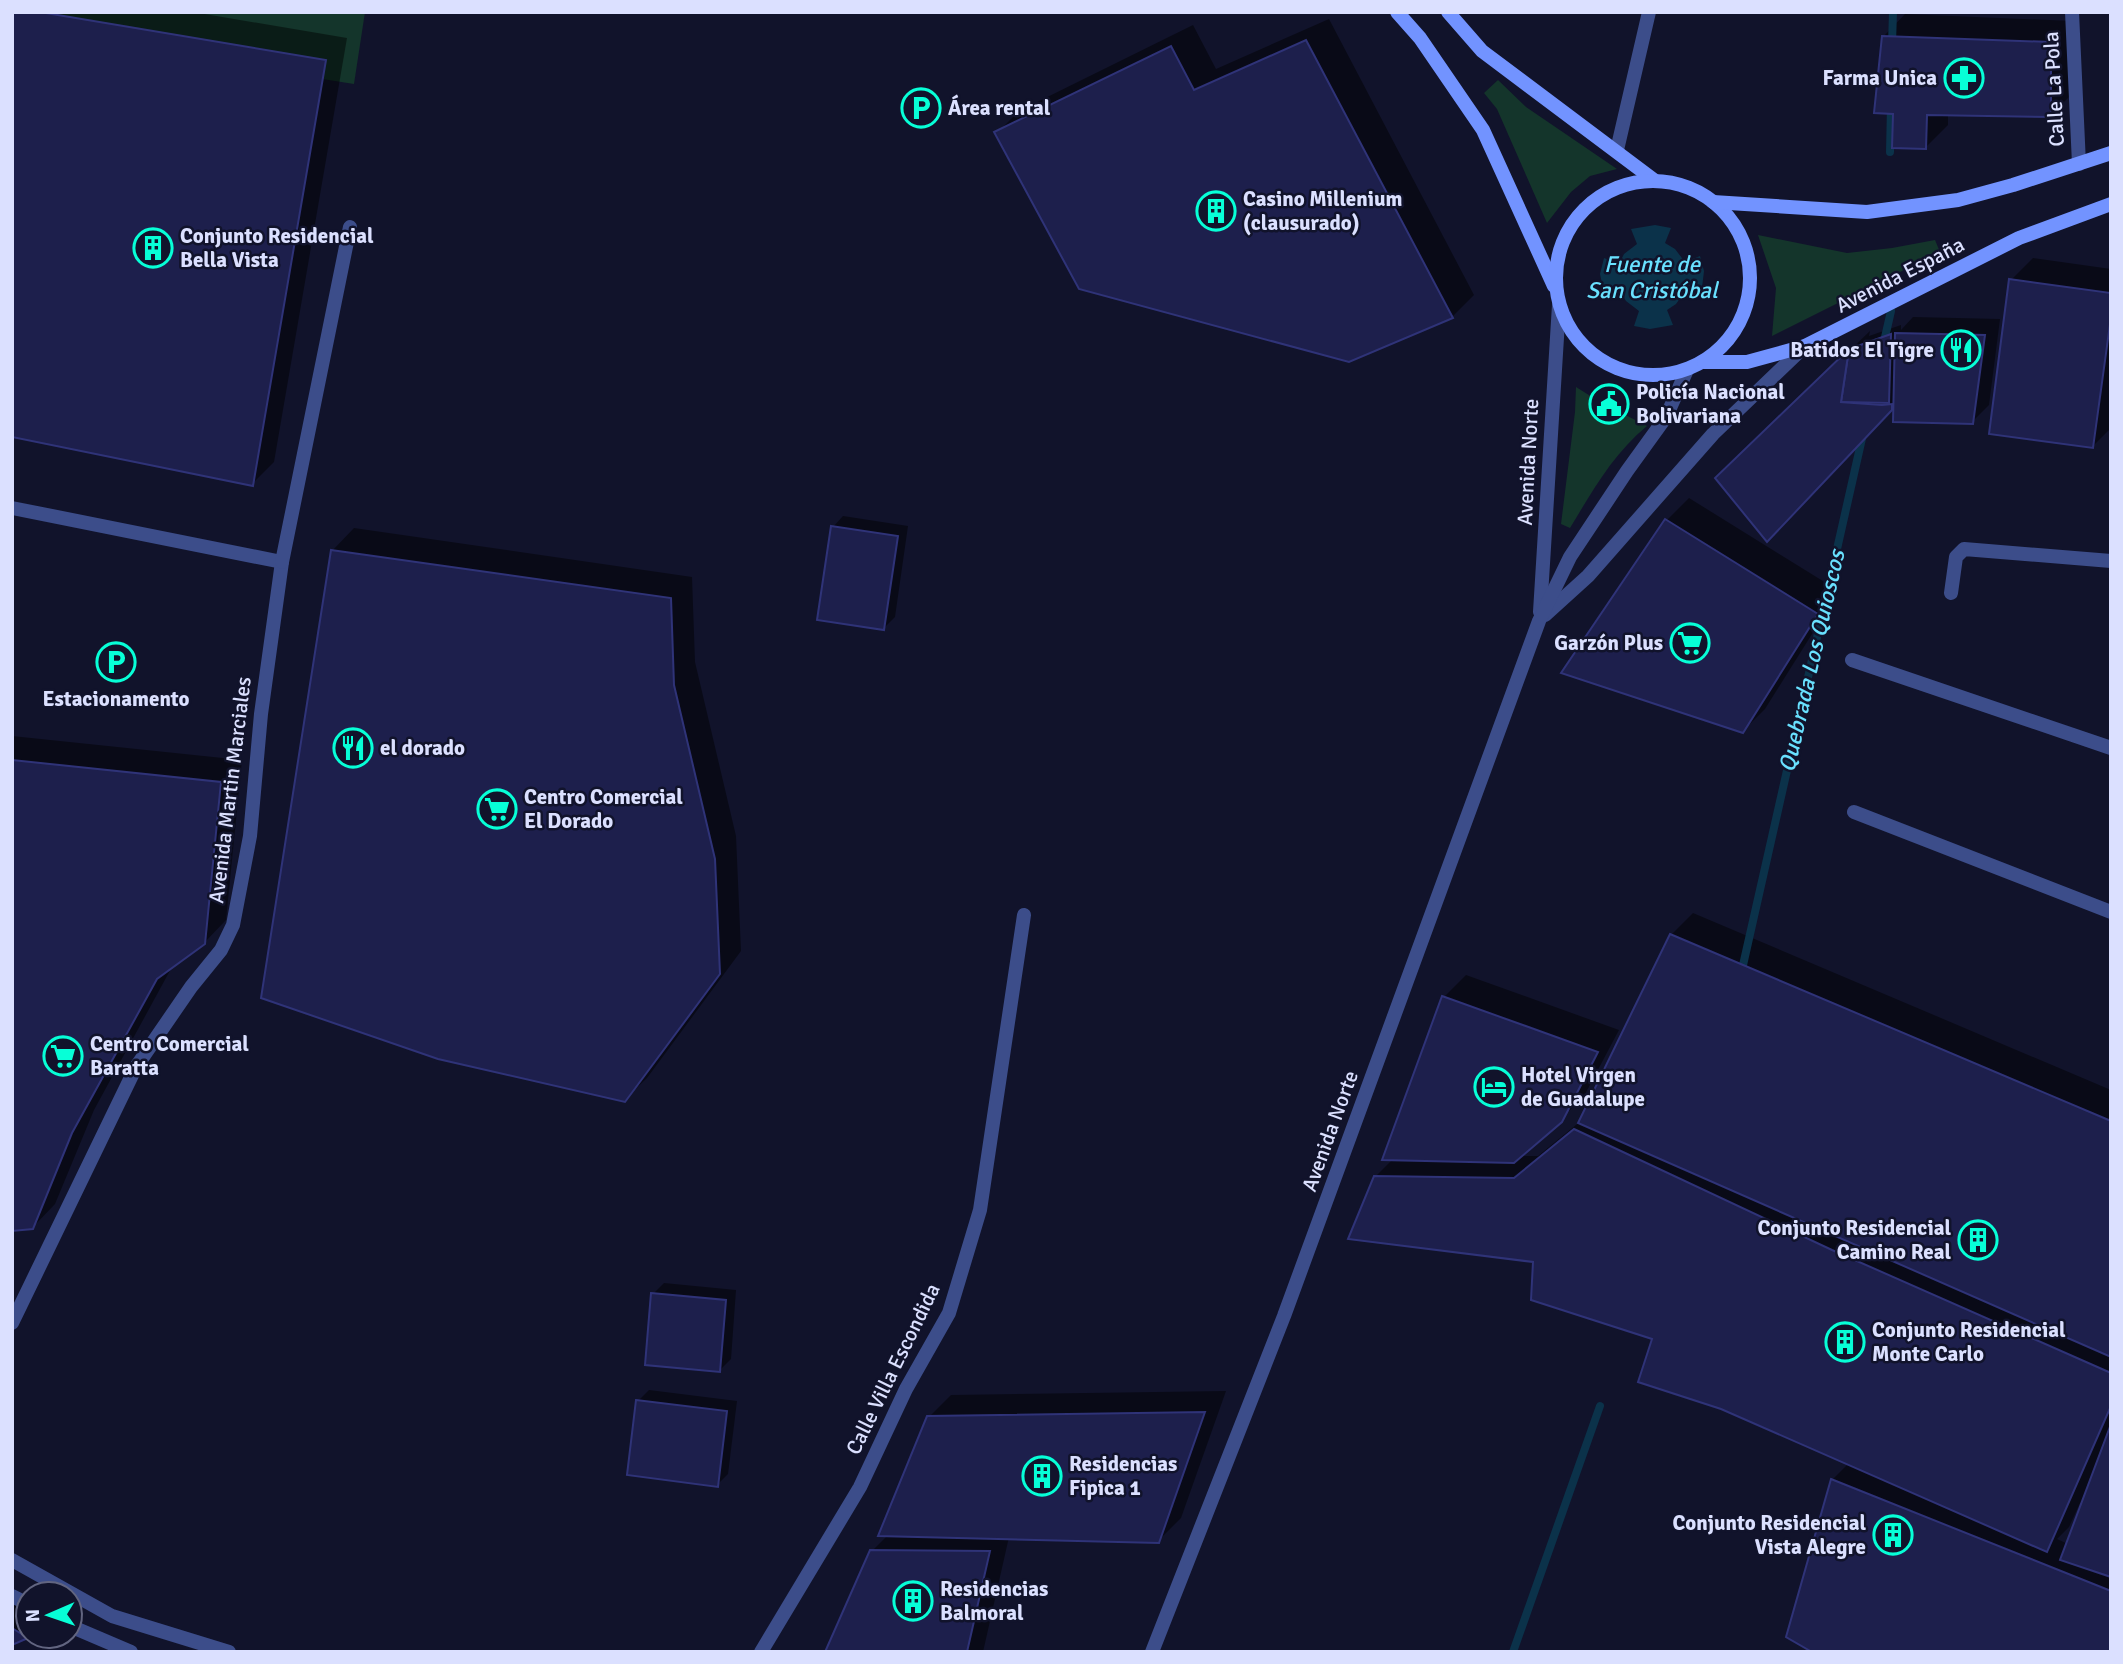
<svg xmlns="http://www.w3.org/2000/svg" width="2123" height="1664" viewBox="0 0 2123 1664" font-family="Signika,sans-serif">
<rect width="100%" height="100%" fill="#11132b"/>
<g fill="#14352b">
<polygon points="12,12 365,12 354,84 12,30"/>
<polygon points="1498,80 1526,107 1617,169 1590,176 1571,192 1547,223 1497,109 1484,93"/>
<polygon points="1758,235 1847,253 1892,248 1935,240 1940,252 1772,336 1776,288"/>
<path d="M1576,387l24,15 47,24c-34,28 -54,64 -77,102l-9,-4 14,-112z"/>
</g>
<polygon fill="#0b324a" points="1655,225 1671,228 1665,243 1675,249 1685,262 1700,256 1704,271 1701,296 1686,290 1676,304 1667,310 1673,325 1650,329 1634,326 1639,311 1626,301 1620,292 1605,298 1600,274 1604,258 1619,264 1624,254 1637,244 1631,229"/>
<g fill="#0007" fill-rule="evenodd">
<polygon points="12,12 193,12 347,38 274,462 252,484"/>
<polygon points="1905,14 2072,21 2073,93 2051,115 1948,113 1948,125 1926,147 1895,112 1883,37"/>
<polygon points="1329,19 1474,295 1452,317 997,133 1019,111 1193,25 1216,69"/>
<polygon points="2033,258 2111,269 2111,428 2093,446 2011,280"/>
<polygon points="1913,317 2000,319 1989,405 1972,422 1895,406 1789,518 1740,456 1870,331 1869,336 1901,325 1901,330"/>
<polygon points="1689,498 1839,591 1765,709 1743,731 1564,672 1667,520"/>
<polygon points="843,516 908,526 895,617 884,628 833,527"/>
<polygon points="354,528 692,577 695,662 736,836 741,951 647,1078 624,1100 332,551"/>
<polygon points="12,736 242,760 226,920 204,943 173,965 94,1110 55,1204 33,1227 12,1229"/>
<path d="M1693,913l418,177v562l-279,-172 17,-17 -314,-202 -159,-85 17,-17 51,-162 22,-22 153,55 -36,68 -63,58h18l44,-36 89,-185zM2080,1503l3,1 -15,40 -11,-5 12,-12z"/>
<polygon points="664,1283 736,1290 731,1359 720,1370 653,1294"/>
<polygon points="649,1390 737,1401 728,1474 717,1485 638,1401"/>
<polygon points="1226,1391 1181,1518 1158,1541 1009,1537 983,1652 827,1652 872,1551 889,1534 929,1417 951,1395"/>
<polygon points="12,1593 28,1602 28,1635 12,1643"/>
</g>
<g fill="none" stroke-linecap="round" stroke-linejoin="round">
<g stroke="#0b324a" stroke-width="8">
<polyline points="1892,44 1893,12"/>
<polyline points="1890,152 1891,106"/>
<polyline points="1883,346 1891,311"/>
<polyline points="1741,974 1863,434"/>
<polyline points="1513,1652 1600,1406"/>
</g>
</g>
<g fill="#1d1f4c" stroke="#2f3378" stroke-width="2">
<polygon points="12,12 40,12 326,60 253,486 12,437"/>
<polygon points="1882,36 2051,42 2051,117 1927,115 1926,149 1892,148 1893,114 1874,113"/>
<polygon points="1306,40 1453,318 1349,362 1079,289 994,132 1171,46 1194,90"/>
<polygon points="2009,279 2111,293 2111,317 2093,448 1989,434"/>
<polygon points="1895,333 1985,335 1973,424 1893,422"/>
<polygon points="1891,334 1889,403 1841,402 1849,349"/>
<polygon points="1849,349 1841,402 1882,405 1892,404 1892,410 1767,542 1715,478"/>
<polygon points="1665,519 1818,614 1743,733 1561,673"/>
<polygon points="831,526 898,536 884,630 817,620"/>
<polygon points="331,550 671,598 674,685 715,859 720,974 625,1102 438,1059 261,998"/>
<polygon points="12,760 221,782 205,944 157,979 72,1133 33,1229 12,1231"/>
<polygon points="1670,934 2111,1121 2111,1357 1578,1123"/>
<polygon points="1442,996 1598,1052 1562,1122 1514,1163 1382,1160"/>
<polygon points="1574,1129 1832,1250 2111,1373 2111,1406 2047,1552 1721,1409 1638,1382 1652,1339 1531,1300 1533,1262 1348,1239 1374,1176 1514,1178"/>
<polygon points="651,1293 726,1300 720,1372 645,1365"/>
<polygon points="636,1400 727,1411 718,1487 627,1475"/>
<polygon points="1205,1412 1159,1543 878,1536 927,1416"/>
<polygon points="2111,1424 2111,1577 2060,1560"/>
<polygon points="1831,1479 2111,1591 2111,1652 1812,1652 1786,1637"/>
<polygon points="870,1550 990,1551 967,1652 825,1652"/>
<polygon points="12,1628 28,1638 12,1645"/>
</g>
<g fill="none" stroke-linecap="round" stroke-linejoin="round">
<g stroke="#3c4d8a" stroke-width="14">
<polyline points="2072,12 2079,164"/>
<polyline points="1617,150 1649,12"/>
<polyline points="12,508 282,562 261,714 250,836 233,925 221,950 191,987 136,1067 12,1323"/>
<polyline points="282,562 350,227"/>
<polyline points="1951,593 1956,557 1964,549 2111,561"/>
<polyline points="1540,612 1559,305"/>
<polyline points="1545,615 1588,576 1713,434 1805,346"/>
<polyline points="1852,660 2111,748"/>
<polyline points="1854,812 2111,912"/>
<polyline points="12,1560 112,1616 229,1652"/>
<polyline points="12,1596 28,1604"/>
<polyline points="70,1626 131,1652"/>
<polyline points="761,1652 860,1487 906,1389 949,1313 980,1210 1024,915"/>
<polyline points="1152,1652 1284,1316 1539,621 1570,557 1627,471 1666,417 1687,370"/>
</g>
<g stroke="#7293ff" stroke-width="14">
<polyline points="1397,12 1420,38 1483,130 1554,286"/>
<polyline points="1448,12 1482,51 1654,180"/>
<circle cx="1653" cy="278" r="97"/>
<polyline points="1713,202 1867,212 1958,200 2013,185 2111,153"/>
<polyline points="1704,362 1747,362 1805,346 2019,238 2111,204"/>
</g>
</g>
<defs>
<g id="pharmacy-ring" transform="scale(2.0125)"><circle r="9.5" fill="#11132b" stroke="#07ffd7" stroke-width="1.5"/><path d="M-2-6h4v4h4v4h-4v4h-4v-4h-4v-4h4Z" fill="#07ffd7"/></g>
<g id="parking-ring" transform="scale(2.0125)"><circle r="9.5" fill="#11132b" stroke="#07ffd7" stroke-width="1.5"/><path d="M-3.5-5.5H1a3.5 3.5 0 0 1 0 7H-1V5.5H-3.5ZM-1-3.4V-.6H.8a1.4 1.4 0 0 0 0-2.8Z" fill="#07ffd7"/></g>
<g id="building-ring" transform="scale(2.0125)"><circle r="9.5" fill="#11132b" stroke="#07ffd7" stroke-width="1.5"/><path d="M-4-6H4V6H1V3H-1V6H-4ZM-2.5-4.3h1.7v1.8h-1.7ZM.8-4.3h1.7v1.8H.8ZM-2.5-1h1.7V.8h-1.7ZM.8-1h1.7V.8H.8Z" fill="#07ffd7"/></g>
<g id="restaurant-ring" transform="scale(2.0125)"><circle r="9.5" fill="#11132b" stroke="#07ffd7" stroke-width="1.5"/><path d="M-5-6h1v4h1v-4h1v4h1v-4h1v5L-1.5 .5V6h-2V.5L-5-1ZM5-6V6H3V1.5H1.5Q1.5-4 5-6Z" fill="#07ffd7"/></g>
<g id="civic-ring" transform="scale(2.0125)"><circle r="9.5" fill="#11132b" stroke="#07ffd7" stroke-width="1.5"/><path d="M-.6-6.5H3V-4.5H.6V-3L4-1V1h2V6H-6V1h2V-1L-.6-3ZM-1.2 2.5V6h2.4V2.5Z" fill="#07ffd7"/></g>
<g id="supermarket-ring" transform="scale(2.0125)"><circle r="9.5" fill="#11132b" stroke="#07ffd7" stroke-width="1.5"/><path d="M-6-5.5h2.5l.6 2H6L4.5 2H-2.5L-4.4-4H-6ZM-1.5 3.2a1.3 1.3 0 1 0 .1 0ZM3 3.2a1.3 1.3 0 1 0 .1 0Z" fill="#07ffd7"/></g>
<g id="hotel-ring" transform="scale(2.0125)"><circle r="9.5" fill="#11132b" stroke="#07ffd7" stroke-width="1.5"/><path d="M-6-4.5h1.5V1H6V5H4.5V3h-9V5H-6ZM-4 0a1.8 1.8 0 1 1 3.6 0ZM.5 0V-2.5h3Q6-2.5 6 0Z" fill="#07ffd7"/></g>
</defs>
<g fill-rule="evenodd">
<use href="#pharmacy-ring" x="1964" y="78"/>
<use href="#parking-ring" x="921" y="108"/>
<use href="#building-ring" x="1216" y="211"/>
<use href="#building-ring" x="153" y="248"/>
<use href="#restaurant-ring" x="1961" y="350"/>
<use href="#civic-ring" x="1609" y="404"/>
<use href="#supermarket-ring" x="1690" y="643"/>
<use href="#parking-ring" x="116" y="662"/>
<use href="#restaurant-ring" x="353" y="748"/>
<use href="#supermarket-ring" x="497" y="809"/>
<use href="#supermarket-ring" x="63" y="1056"/>
<use href="#hotel-ring" x="1494" y="1087"/>
<use href="#building-ring" x="1978" y="1240"/>
<use href="#building-ring" x="1845" y="1342"/>
<use href="#building-ring" x="1042" y="1476"/>
<use href="#building-ring" x="1893" y="1535"/>
<use href="#building-ring" x="913" y="1601"/>
</g>
<g text-anchor="middle" dominant-baseline="central" stroke-width="5" stroke-linejoin="round" paint-order="stroke">
<g font-size="21" font-weight="bold" fill="#dbe0ff" stroke="#11132b" text-anchor="start">
<text x="1937" y="78" text-anchor="end">Farma Unica</text>
<text x="948" y="108">Área rental</text>
<text x="1243" y="199">Casino Millenium<tspan x="1243" dy="24">(clausurado)</tspan></text>
<text x="180" y="236">Conjunto Residencial<tspan x="180" dy="24">Bella Vista</tspan></text>
<text x="1934" y="350" text-anchor="end">Batidos El Tigre</text>
<text x="1636" y="392">Policía Nacional<tspan x="1636" dy="24">Bolivariana</tspan></text>
<text x="1663" y="643" text-anchor="end">Garzón Plus</text>
<text x="116" y="699" text-anchor="middle">Estacionamento</text>
<text x="380" y="748">el dorado</text>
<text x="524" y="797">Centro Comercial<tspan x="524" dy="24">El Dorado</tspan></text>
<text x="90" y="1044">Centro Comercial<tspan x="90" dy="24">Baratta</tspan></text>
<text x="1521" y="1075">Hotel Virgen<tspan x="1521" dy="24">de Guadalupe</tspan></text>
<text x="1951" y="1228" text-anchor="end">Conjunto Residencial<tspan x="1951" dy="24">Camino Real</tspan></text>
<text x="1872" y="1330">Conjunto Residencial<tspan x="1872" dy="24">Monte Carlo</tspan></text>
<text x="1069" y="1464">Residencias<tspan x="1069" dy="24">Fipica 1</tspan></text>
<text x="1866" y="1523" text-anchor="end">Conjunto Residencial<tspan x="1866" dy="24">Vista Alegre</tspan></text>
<text x="940" y="1589">Residencias<tspan x="940" dy="24">Balmoral</tspan></text>
</g>
<g font-size="21" fill="#dbe0ff" stroke="#11132b">
<text transform="translate(2054 89) rotate(-93)">Calle La Pola</text>
<text transform="translate(1900 275) rotate(-27)">Avenida España</text>
<text transform="translate(1528 462) rotate(-87)">Avenida Norte</text>
<text transform="translate(230 790) rotate(-83)">Avenida Martin Marciales</text>
<text transform="translate(1330 1131) rotate(-70)">Avenida Norte</text>
<text transform="translate(893 1369) rotate(-64)">Calle Villa Escondida</text>
</g>
<g font-size="23" font-style="italic" fill="#69e1ff" stroke="#11132b">
<text x="1652" y="264">Fuente de<tspan x="1652" dy="26">San Cristóbal</tspan></text>
<text transform="translate(1812 661) rotate(-77)">Quebrada Los Quioscos</text>
</g>
</g>
<rect width="2123" height="1664" fill="none" stroke="#dbe0ff" stroke-width="28"/>
<g transform="translate(49 1615) rotate(268)"><circle r="33" fill="#11132b" stroke="#626580" stroke-width="2"/>
<path d="M0-5L12 26L0 18L-12 26Z" fill="#07ffd7"/>
<text y="-10" font-size="19" font-weight="bold" text-anchor="middle" fill="#dbe0ff">N</text>
</g>
</svg>
